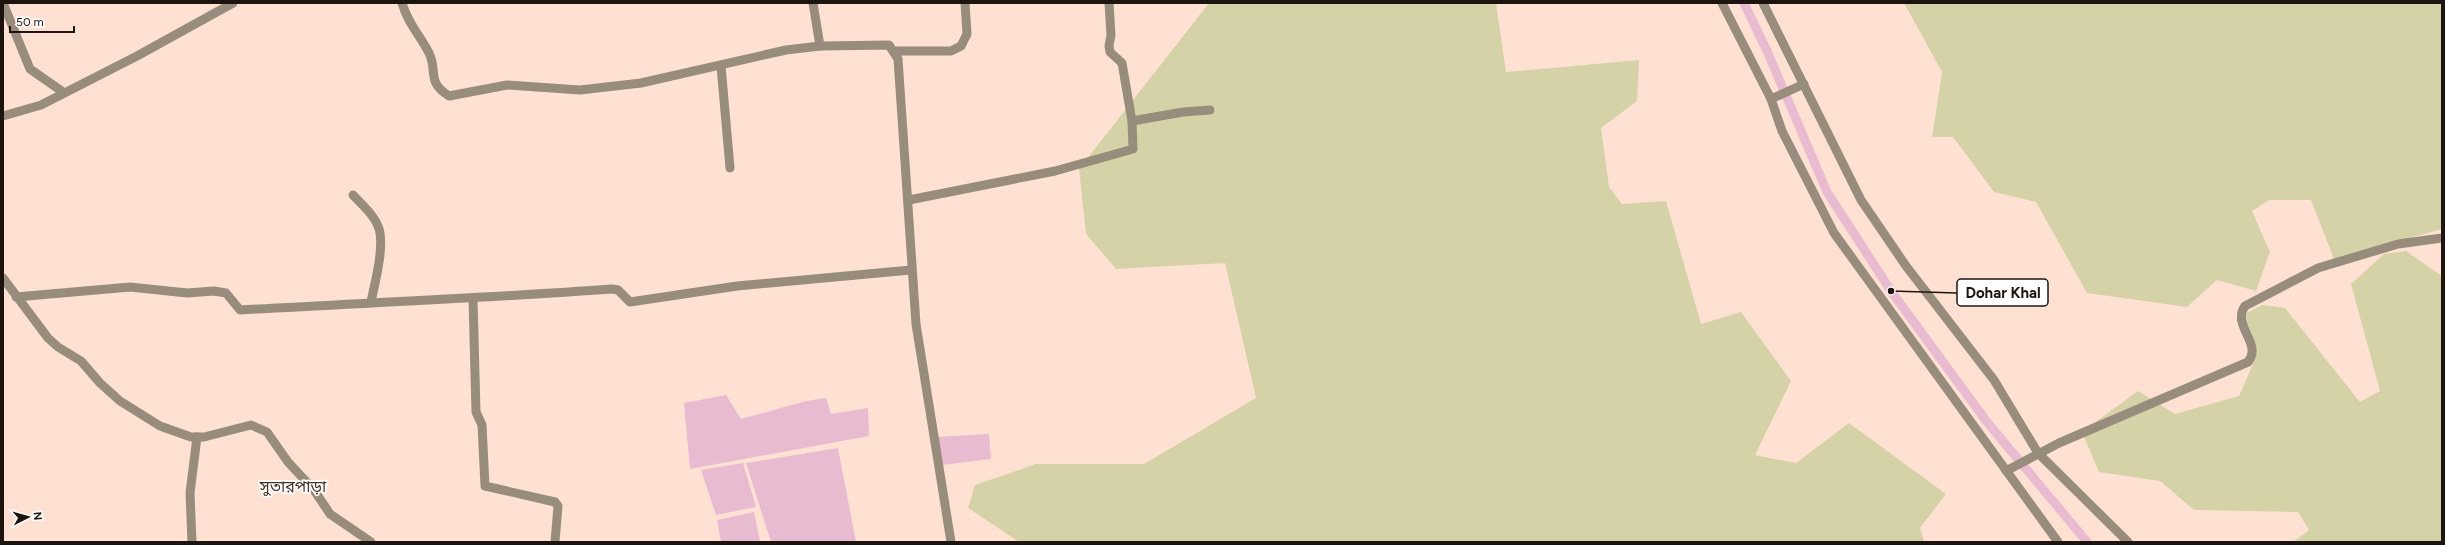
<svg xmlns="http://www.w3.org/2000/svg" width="2445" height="545" viewBox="0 0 2445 545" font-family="Figtree,'Noto Sans Bengali',sans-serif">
<rect width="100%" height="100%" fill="#ffe1d3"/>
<g fill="#d6d2a7">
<polygon points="1209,3 1496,3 1506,72 1639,60 1637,101 1601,128 1609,187 1622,204 1666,201 1701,324 1741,312 1791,381 1755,455 1796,463 1849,423 1946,494 1920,528 1924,542 1019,542 968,508 975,485 1036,464 1144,464 1256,398 1225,263 1116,269 1086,234 1079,169"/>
<polygon points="1904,3 2442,3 2442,229 2334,259 2311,200 2269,200 2252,211 2270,252 2256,291 2217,280 2187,307 2087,293 2036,202 1994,192 1953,137 1932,137 1942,72"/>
<polygon points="2406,251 2442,276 2442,542 2293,542 2309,530 2298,512 2194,510 2160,481 2099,472 2082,432 2138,391 2175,414 2239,396 2256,357 2243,315 2262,305 2285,308 2360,402 2380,391 2351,284 2384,254"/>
</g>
<g fill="#e9bbd1">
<polygon points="726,395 741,419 806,401 826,398 831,414 868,408 869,436 690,469 684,403"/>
<polygon points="989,434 991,459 942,465 935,437"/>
<polygon points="838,448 856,542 771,542 746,463"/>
<polygon points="743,463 756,507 716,515 701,470"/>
<polygon points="754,512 760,542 721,542 717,520"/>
</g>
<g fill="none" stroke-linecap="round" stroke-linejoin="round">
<polyline stroke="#e9bbd1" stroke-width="9" points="1744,3 1767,51 1827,192 1891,291 1987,422 2087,542"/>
<g stroke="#988d7d" stroke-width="9">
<polyline points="3,3 30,69 63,92"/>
<path d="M402,3c7,23 17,30 27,50 9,18 -3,29 20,43l58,-11 73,5 61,-7 145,-33 34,-4"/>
<polyline points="813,3 820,46 889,45 898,59 916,324 951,542"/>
<polyline points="1722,3 1771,99 1782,131 1834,233 2058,542"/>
<polyline points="1763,3 1861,200 1906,266 1994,380 2038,453 2128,542"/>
<polyline points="894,51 951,51 961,46 967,34 965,3"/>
<polyline points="721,66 730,168"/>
<polyline points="1771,99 1804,84"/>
<polyline points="3,116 41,105 137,56 233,3"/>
<polyline points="1132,121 1183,112 1210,110"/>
<path d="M353,195c9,10 25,23 27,38 3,20 -5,49 -9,69"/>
<polyline points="909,200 1055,171 1133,149 1132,121 1122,63 1110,52 1109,46 1111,35 1109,3"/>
<polyline points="3,278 48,338 58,347 81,361 100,383 120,401 160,426 191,437 204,437 251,425 267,432 288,462 314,490 330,514 371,542"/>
<path d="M16,297l114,-10 57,6 27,-2 12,2 14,17c124,-7 248,-12 372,-21l6,1 12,12 107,-16 174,-16"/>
<polyline points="473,299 476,412 482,425 485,486 555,502 558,506 555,542"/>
<path d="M2006,471l53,-28 189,-81c15,-18 -17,-37 -3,-56l73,-38 80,-24 44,-6"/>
<polyline points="192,542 190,493 197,437"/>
</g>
</g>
<g text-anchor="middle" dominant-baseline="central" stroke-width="3.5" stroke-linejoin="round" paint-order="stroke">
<g font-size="16" fill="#462f24" stroke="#fff">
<text x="293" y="486">সুতারপাড়া</text>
</g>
</g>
<path fill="none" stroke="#1e140f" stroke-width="1.5" d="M1891 291L1957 293"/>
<circle fill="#1e140f" stroke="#fff" stroke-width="1.5" cx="1891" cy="291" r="4"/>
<rect fill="#fff" stroke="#1e140f" stroke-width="1.5" x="1957" y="279" width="91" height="27" rx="4"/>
<g font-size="15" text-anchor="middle" font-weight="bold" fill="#1e140f">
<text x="2003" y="298">Dohar Khal</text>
</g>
<rect width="2445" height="545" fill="none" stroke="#1e140f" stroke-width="8"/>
<g transform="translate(28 517) rotate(84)" stroke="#ffffff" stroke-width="3" paint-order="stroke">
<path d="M0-3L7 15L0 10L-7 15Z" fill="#1e140f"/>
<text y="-6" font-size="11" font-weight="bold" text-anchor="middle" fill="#1e140f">N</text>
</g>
<path d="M10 26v6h64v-6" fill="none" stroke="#1e140f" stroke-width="2"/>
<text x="16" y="26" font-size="12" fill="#1e140f" stroke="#ffffff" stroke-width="3" paint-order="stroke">50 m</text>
</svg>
